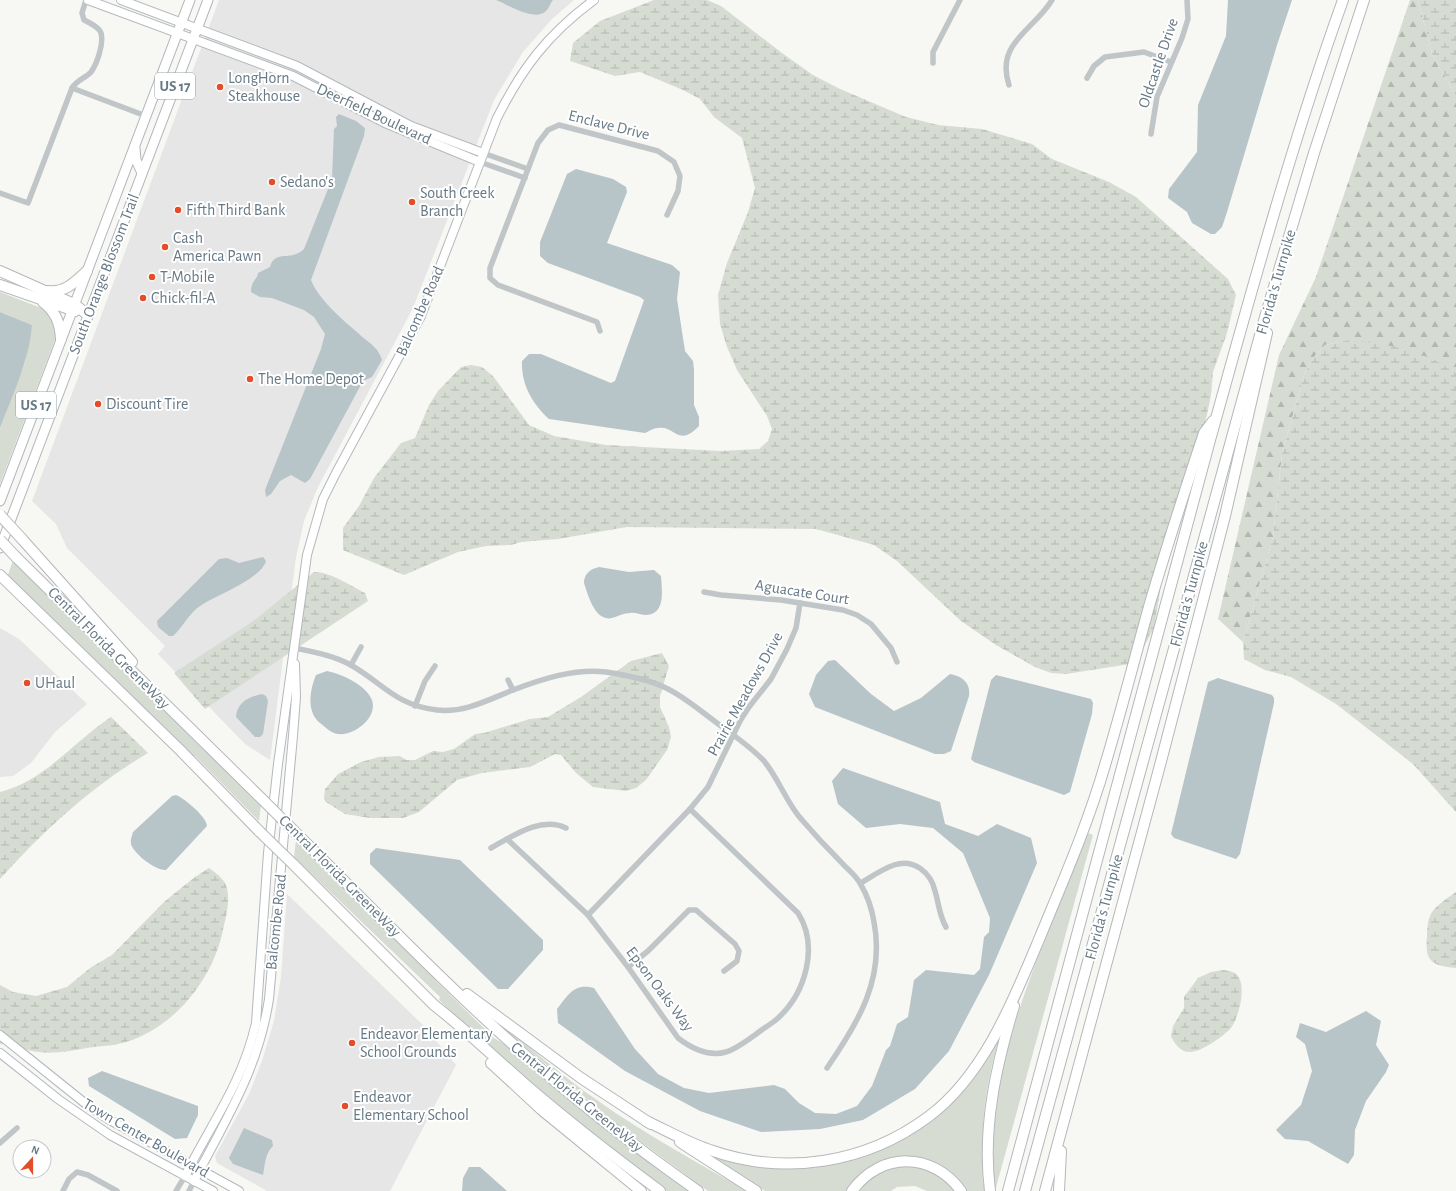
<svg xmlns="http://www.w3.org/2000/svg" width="1456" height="1191" viewBox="0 0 1456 1191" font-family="'Alegreya Sans',sans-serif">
<defs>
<pattern id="forest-firs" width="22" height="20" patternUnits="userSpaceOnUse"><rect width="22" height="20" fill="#d7dcd3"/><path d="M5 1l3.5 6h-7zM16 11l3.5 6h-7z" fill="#b2b7b1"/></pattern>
<pattern id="wetland-marsh" width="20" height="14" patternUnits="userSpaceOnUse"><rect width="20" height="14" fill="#d7dcd3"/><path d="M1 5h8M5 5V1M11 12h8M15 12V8" fill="none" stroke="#b2b7b1"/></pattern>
</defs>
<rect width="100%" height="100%" fill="#f7f7f4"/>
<g fill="#e5e6e5">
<polygon points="219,0 574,0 552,19 523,52 494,100 413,308 318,487 304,521 296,557 270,760 245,744 158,654 165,646 67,548 56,524 32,501"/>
<polygon points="0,628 19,639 87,704 55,732 31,763 13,776 0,777"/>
<polygon points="287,894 422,1024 456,1065 390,1191 267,1191 217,1163 215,1156 249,1094 262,1061 274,1021 281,977"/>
</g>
<g fill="#d7dcd3">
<polygon points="0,292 49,311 57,328 56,337 0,484 0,428 25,362 32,325 0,312"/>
<polygon points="13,560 261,805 259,821 195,756 192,756 8,575"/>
<path d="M1088,833l5,2 -98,356h-29c-17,-33 -64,-44 -95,-24 -10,6 -17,14 -24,24h-82l-54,-35 50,10 40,2 41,-6 40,-13 25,-13 57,-47 16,-21 23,-42c-18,54 -23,101 -20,158h11c-1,-28 -2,-57 3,-85 14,-91 58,-180 91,-266z"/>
<polygon points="296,840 437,978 436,981 494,1038 506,1045 691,1191 667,1191 637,1170 594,1137 482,1041 439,1000 440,997 294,857"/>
<path d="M508,1030c30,24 58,49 89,70 47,34 99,61 149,91h-38l-86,-63 -115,-96z"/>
<path d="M903,1166c26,0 36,7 53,25h-29l-12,-5 -18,1 -6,4h-34c13,-15 27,-22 46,-25z"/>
</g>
<polygon fill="url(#forest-firs)" points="1410,0 1418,0 1432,54 1456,96 1456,373 1349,340 1325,345 1314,357 1304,375 1282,454 1273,537 1243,642 1218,619 1279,355 1316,277"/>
<g fill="url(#wetland-marsh)">
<polygon points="654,0 707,0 721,6 782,53 813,75 840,89 906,117 938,125 982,129 1032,144 1052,159 1109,182 1136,197 1228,279 1236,295 1227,333 1213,372 1211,395 1204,429 1170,532 1154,628 1138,658 1130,664 1066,674 1051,673 1035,667 996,645 961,621 897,561 874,545 816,529 627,527 558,539 521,542 511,545 486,546 458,552 404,575 343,550 343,528 359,506 374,478 401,443 415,438 429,405 438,391 461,367 471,365 482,367 493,376 529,425 554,436 606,445 720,451 759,449 768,441 772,429 767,416 737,370 727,347 720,324 718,295 727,263 748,212 755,188 742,138 714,117 700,99 683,90 640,72 615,76 570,61 573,43 600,21"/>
<polygon points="1418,0 1456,0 1456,96 1432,54"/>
<path d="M1349,340c35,3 78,11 107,33v439l-43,-48 -77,-60 -45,-27 -26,-7 -21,-11 -1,-17 30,-105 9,-83 22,-79 10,-18 11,-12z"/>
<path d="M314,572c17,0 35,13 51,21l3,8 -163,108 -31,-36 78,-51z"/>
<polygon points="662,653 669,666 660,696 660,707 669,727 671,737 667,750 646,780 636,788 626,791 593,787 576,773 561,755 555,754 530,767 482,773 457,780 419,812 403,818 370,818 345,814 326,802 324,798 325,789 338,774 361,762 379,757 400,756 406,760 415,760 433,751 443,752 454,749 475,734 484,733 530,719 548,717 581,697 631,661"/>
<path d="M111,717l37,36c-56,33 -104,77 -148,126v-87c45,-11 74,-51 111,-75z"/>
<path d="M209,868c4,3 9,6 12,10 13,12 5,38 2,52 -10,49 -48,97 -97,112 -12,4 -27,4 -39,6 -16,3 -33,6 -49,4 -13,-1 -24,-8 -38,-8v-59l13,7 23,4 31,-9 23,-19 22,-13 53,-54 30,-24z"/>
<path d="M1456,892v76c-26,-2 -31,-8 -29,-32 0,-8 1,-18 5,-24 6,-8 16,-14 24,-20z"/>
<path d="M1223,970c5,1 11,1 14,5 10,11 2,42 -6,53 -7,8 -31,25 -42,24 -9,0 -14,-9 -18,-15l2,-11 11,-18v-11l14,-19 13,-6z"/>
</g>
<g fill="#b7c4c8">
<path d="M496,0h57c-3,3 -3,7 -7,11 -12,11 -37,-6 -50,-11z"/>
<polygon points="1228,0 1292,0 1277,45 1227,212 1222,227 1215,234 1211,234 1192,223 1187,212 1168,198 1169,189 1197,152 1198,105 1226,36"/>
<path d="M339,114l17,7 9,7 -1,8 -53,144c7,19 32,40 47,53 10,10 20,13 24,27l-10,17 -9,4 -53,98 -5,4 -14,-8 -11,6 -9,13 -5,3 -1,-7 56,-141 4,-15 -11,-17 -10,-7 -32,-12 -12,-1 -9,-5c0,-12 7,-13 7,-19l12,-6c5,-18 21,-5 34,-18l28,-70 2,-50 3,-3 -1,-9z"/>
<path d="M576,169l37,10 13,8 1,5 -20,51 65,22 8,7 -3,27 8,52 8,10 1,9v35l5,12v9c-21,22 -24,-1 -41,2 -4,0 -9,3 -13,5l-96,-14c-17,-16 -28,-35 -27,-58l7,-7h12l65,27 5,2 4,-2 28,-78 1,-3 -4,-3 -92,-34 -8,-7v-14l27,-68z"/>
<path d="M0,312l32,13c-3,36 -19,69 -32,103z"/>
<path d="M263,557l3,4c-5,18 -50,34 -66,45 -11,7 -17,21 -27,30h-4l-11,-9 -1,-6 62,-62 8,-1 12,5z"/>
<path d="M599,567l30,5 25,-2 7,6c1,15 5,39 -16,39 -5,0 -10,-3 -15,-2 -6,0 -12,3 -18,5 -17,4 -24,-23 -28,-35 0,-9 6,-14 15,-16z"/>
<path d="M835,660l36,34 23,17 27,-13 29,-24c12,2 21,9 19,22l-18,55 -7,3h-9l-120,-47 -6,-13 7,-19 12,-14z"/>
<path d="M327,671c15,3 39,14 45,29 6,18 -18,36 -34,34 -7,-1 -13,-7 -18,-11 -14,-11 -10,-34 -4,-48z"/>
<polygon points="996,675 1091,699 1093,703 1092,714 1070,792 1064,795 974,762 971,759 991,680"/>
<polygon points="1218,678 1272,695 1274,698 1274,703 1240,854 1236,859 1174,838 1171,834 1208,682"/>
<path d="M262,694l4,2 2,5 -5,33 -3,3h-5l-19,-20c1,-15 13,-20 26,-23z"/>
<path d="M843,768l97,34 5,22 33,12 19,-12 34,14 6,25 -48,112 -40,76 -34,38 -52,31 -43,9 -59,3 -61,-21 -75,-40 -67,-48 -1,-14c12,-15 17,-26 37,-21l41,61 23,25 26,14 25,5 65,-8 11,4 14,14 16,10 21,1 21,-8 15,-20 14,-36 4,-4 7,-22 11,-7 6,-37 12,-10 48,5 6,-6 4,-32 5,-5 1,-14 -27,-65 -30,-25 -33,-4 -34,4 -28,-24 -6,-23z"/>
<path d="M176,795c8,3 31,22 31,31l-41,44c-10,1 -32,-16 -35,-26 -1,-4 1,-8 2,-12l39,-36z"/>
<polygon points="376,848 460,860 543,940 543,950 508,989 498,989 370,864 370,854"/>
<polygon points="1366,1011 1381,1021 1376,1045 1389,1065 1386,1072 1366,1101 1355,1130 1354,1155 1348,1164 1308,1141 1285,1139 1276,1130 1301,1105 1312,1071 1305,1044 1296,1037 1300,1023 1326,1032"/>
<polygon points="102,1071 198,1106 198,1115 187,1138 175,1139 89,1086 88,1078"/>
<path d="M244,1128l28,12 1,6c-8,7 -8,19 -10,29l-30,-11 -4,-6z"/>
<polygon points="469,1167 480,1167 507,1191 462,1191 463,1178"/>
</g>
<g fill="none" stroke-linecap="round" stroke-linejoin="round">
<g stroke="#b3b9bd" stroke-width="10">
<g id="secondary">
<polyline points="88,0 293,76 385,123 480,162"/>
<polyline points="121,0 297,66 411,126 483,153"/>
<polyline points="0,1035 86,1104 108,1119 239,1191"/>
<polyline points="0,1053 58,1099 110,1135 213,1191"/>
<path d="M185,1176c27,-54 57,-92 71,-153l12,-170 10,-89 29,-209 16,-56 13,-26 85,-157 76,-198c25,-50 51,-84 97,-118"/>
<path d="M194,1181c32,-62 64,-111 75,-182l24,-263 3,-39 -1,-33"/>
</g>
</g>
<g stroke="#b2b7bb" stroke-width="11">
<g id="primary">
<polyline points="135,148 136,160 142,173"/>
<polyline points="0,501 190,0"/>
<polyline points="0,548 208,0"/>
</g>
</g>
<g stroke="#b4b8bb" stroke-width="12">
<g id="highway">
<polyline points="0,271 74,304 88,315"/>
<polyline points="0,285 75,311"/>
<path d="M48,291c17,2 27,-9 39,-20"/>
<path d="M43,302c13,10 17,21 18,37"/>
<polyline points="22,539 132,662"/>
<polyline points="16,557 263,800"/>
<polyline points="0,575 180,750 260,832"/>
<path d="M298,835c65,64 129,131 197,193 64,59 131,113 203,163"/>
<path d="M293,864l141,141c32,25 61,53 92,80 43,37 88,72 134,106"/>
<polyline points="467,994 581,1078 651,1124"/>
<polyline points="491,1063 543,1111 641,1191"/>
<path d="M646,1121c22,10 44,23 67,30 73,25 153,12 215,-34 56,-41 86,-118 112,-180 23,-56 48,-113 65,-172 16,-53 30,-108 45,-162 17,-57 35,-113 54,-170l9,-12"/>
<polyline points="680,1142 756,1191"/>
<path d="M852,1191c29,-40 81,-39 109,0"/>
<path d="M990,1191c-8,-63 6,-125 24,-185"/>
<path d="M1008,1191c68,-250 133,-501 202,-751 41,-147 81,-295 133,-440"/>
<polyline points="1025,1191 1265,317 1314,153 1364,0"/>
<polyline points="1045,1191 1159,769 1225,516 1267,333"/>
<polyline points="1059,1191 1061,1151"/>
</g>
</g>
<g stroke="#c0c5c8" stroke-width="5.5">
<polyline points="933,63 933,52 960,0"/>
<polyline points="1087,78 1094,66 1105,57 1144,52 1171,62"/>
<path d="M1009,85c-14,-42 25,-55 43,-85"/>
<polyline points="72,88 146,116"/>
<polyline points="1151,134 1157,97 1182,38 1188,19 1187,0"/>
<polyline points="483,153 528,169"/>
<polyline points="480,162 525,178"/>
<path d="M0,193l28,10 44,-115c6,-9 14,-10 19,-16 6,-8 13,-29 10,-39 -2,-6 -11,-10 -17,-13l-2,-7 4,-13"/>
<polyline points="600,331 597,322 498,285 490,278 490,268 538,143 548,130 559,125 658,151 674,162 680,176 678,191 667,215"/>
<polyline points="704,592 721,595 781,600 843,610 857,615 871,624 891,648 897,662"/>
<path d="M295,648c18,4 37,7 54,16 33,18 45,41 88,46 27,3 51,-10 76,-20 29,-11 62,-22 93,-18 20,3 42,7 60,16 17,8 32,21 47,32 17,13 36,25 51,41 15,18 23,43 38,59 12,14 25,28 39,42 6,7 16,14 20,23 6,10 11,25 13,37 11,57 -16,101 -47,146"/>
<polyline points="351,665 361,647"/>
<polyline points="508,680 513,690"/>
<polyline points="415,706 425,681 435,666"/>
<path d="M507,839l81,76 40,52 50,71c13,10 30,19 48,14 10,-3 20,-11 29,-17 7,-6 15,-10 22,-16 29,-26 42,-73 21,-106l-108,-104"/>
<path d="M491,848c22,-12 50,-32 75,-20"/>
<path d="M861,883c10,-6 21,-14 33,-18 20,-7 37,8 41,26 4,13 4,24 11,36"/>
<polyline points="588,915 690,809 708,787 740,721 749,707 771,679 787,649 796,628 800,603"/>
<polyline points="628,967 648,951 689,910 696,910 735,944 739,951 737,961 724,971"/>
<polyline points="0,1143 17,1128"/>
<polyline points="63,1191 69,1179 77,1172 88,1175 117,1191"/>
<polyline points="176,1191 185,1176"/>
<polyline points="189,1191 194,1181"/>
</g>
<use href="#secondary" stroke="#fff" stroke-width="8"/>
<use href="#primary" stroke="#fff" stroke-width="9"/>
<use href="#highway" stroke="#fff" stroke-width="10"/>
<g stroke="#b4b8bb" stroke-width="12" stroke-linecap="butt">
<g id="highway-bridge">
<polyline points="0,515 22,539"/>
<polyline points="0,540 16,557"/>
<polyline points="263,800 298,835"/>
<polyline points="260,832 293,864"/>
</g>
</g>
<use href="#highway-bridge" stroke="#fff" stroke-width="10"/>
</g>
<g fill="#e34d29" stroke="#fff" stroke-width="1.5">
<circle cx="220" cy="87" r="4"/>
<circle cx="272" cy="182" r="4"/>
<circle cx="412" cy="202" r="4"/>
<circle cx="178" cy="210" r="4"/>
<circle cx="165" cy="247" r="4"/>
<circle cx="152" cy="277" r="4"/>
<circle cx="143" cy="298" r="4"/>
<circle cx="250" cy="379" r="4"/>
<circle cx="98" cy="404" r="4"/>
<circle cx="27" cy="683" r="4"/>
<circle cx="352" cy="1043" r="4"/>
<circle cx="345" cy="1106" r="4"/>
</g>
<g text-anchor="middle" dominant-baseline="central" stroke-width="4" stroke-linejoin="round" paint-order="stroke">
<g fill="#fff" stroke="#94a1aa" stroke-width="1">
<rect x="155" y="73" width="40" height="26" rx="3"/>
<rect x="16" y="392" width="40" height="26" rx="3"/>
</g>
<g font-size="15" font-weight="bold" fill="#667985">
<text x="175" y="86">US 17</text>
<text x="36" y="405">US 17</text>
</g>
<g font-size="16" fill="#667985" stroke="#fff">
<text transform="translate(1158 63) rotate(-71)">Oldcastle Drive</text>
<text transform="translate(374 114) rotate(25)">Deerfield Boulevard</text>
<text transform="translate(609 125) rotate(14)">Enclave Drive</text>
<text transform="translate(104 274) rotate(-69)">South Orange Blossom Trail</text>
<text transform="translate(1276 282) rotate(-74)">Florida's Turnpike</text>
<text transform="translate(420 311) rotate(-66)">Balcombe Road</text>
<text transform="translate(802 592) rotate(9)">Aguacate Court</text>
<text transform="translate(1189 594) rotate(-75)">Florida's Turnpike</text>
<text transform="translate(109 648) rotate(45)">Central Florida GreeneWay</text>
<text transform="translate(745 694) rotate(-61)">Prairie Meadows Drive</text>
<text transform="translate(340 876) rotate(45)">Central Florida GreeneWay</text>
<text transform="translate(1104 907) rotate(-75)">Florida's Turnpike</text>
<text transform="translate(276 922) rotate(-84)">Balcombe Road</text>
<text transform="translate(660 989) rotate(53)">Epson Oaks Way</text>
<text transform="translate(577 1097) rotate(39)">Central Florida GreeneWay</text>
<text transform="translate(146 1138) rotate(30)">Town Center Boulevard</text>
</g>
<g font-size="16" fill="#667985" stroke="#fff" text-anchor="start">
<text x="228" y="78">LongHorn<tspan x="228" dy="18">Steakhouse</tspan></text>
<text x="280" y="182">Sedano's</text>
<text x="420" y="193">South Creek<tspan x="420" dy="18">Branch</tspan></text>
<text x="186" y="210">Fifth Third Bank</text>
<text x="173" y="238">Cash<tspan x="173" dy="18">America Pawn</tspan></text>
<text x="160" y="277">T-Mobile</text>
<text x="151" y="298">Chick-fil-A</text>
<text x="258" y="379">The Home Depot</text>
<text x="106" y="404">Discount Tire</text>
<text x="35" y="683">UHaul</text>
<text x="360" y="1034">Endeavor Elementary<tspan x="360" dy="18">School Grounds</tspan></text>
<text x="353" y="1097">Endeavor<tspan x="353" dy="18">Elementary School</tspan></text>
</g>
</g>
<g transform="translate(32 1159) rotate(21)"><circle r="19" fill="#ffffff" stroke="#c2c9ce"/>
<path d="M0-3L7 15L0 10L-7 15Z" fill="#e34d29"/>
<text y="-6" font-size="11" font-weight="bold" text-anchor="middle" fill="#667985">N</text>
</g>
</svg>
